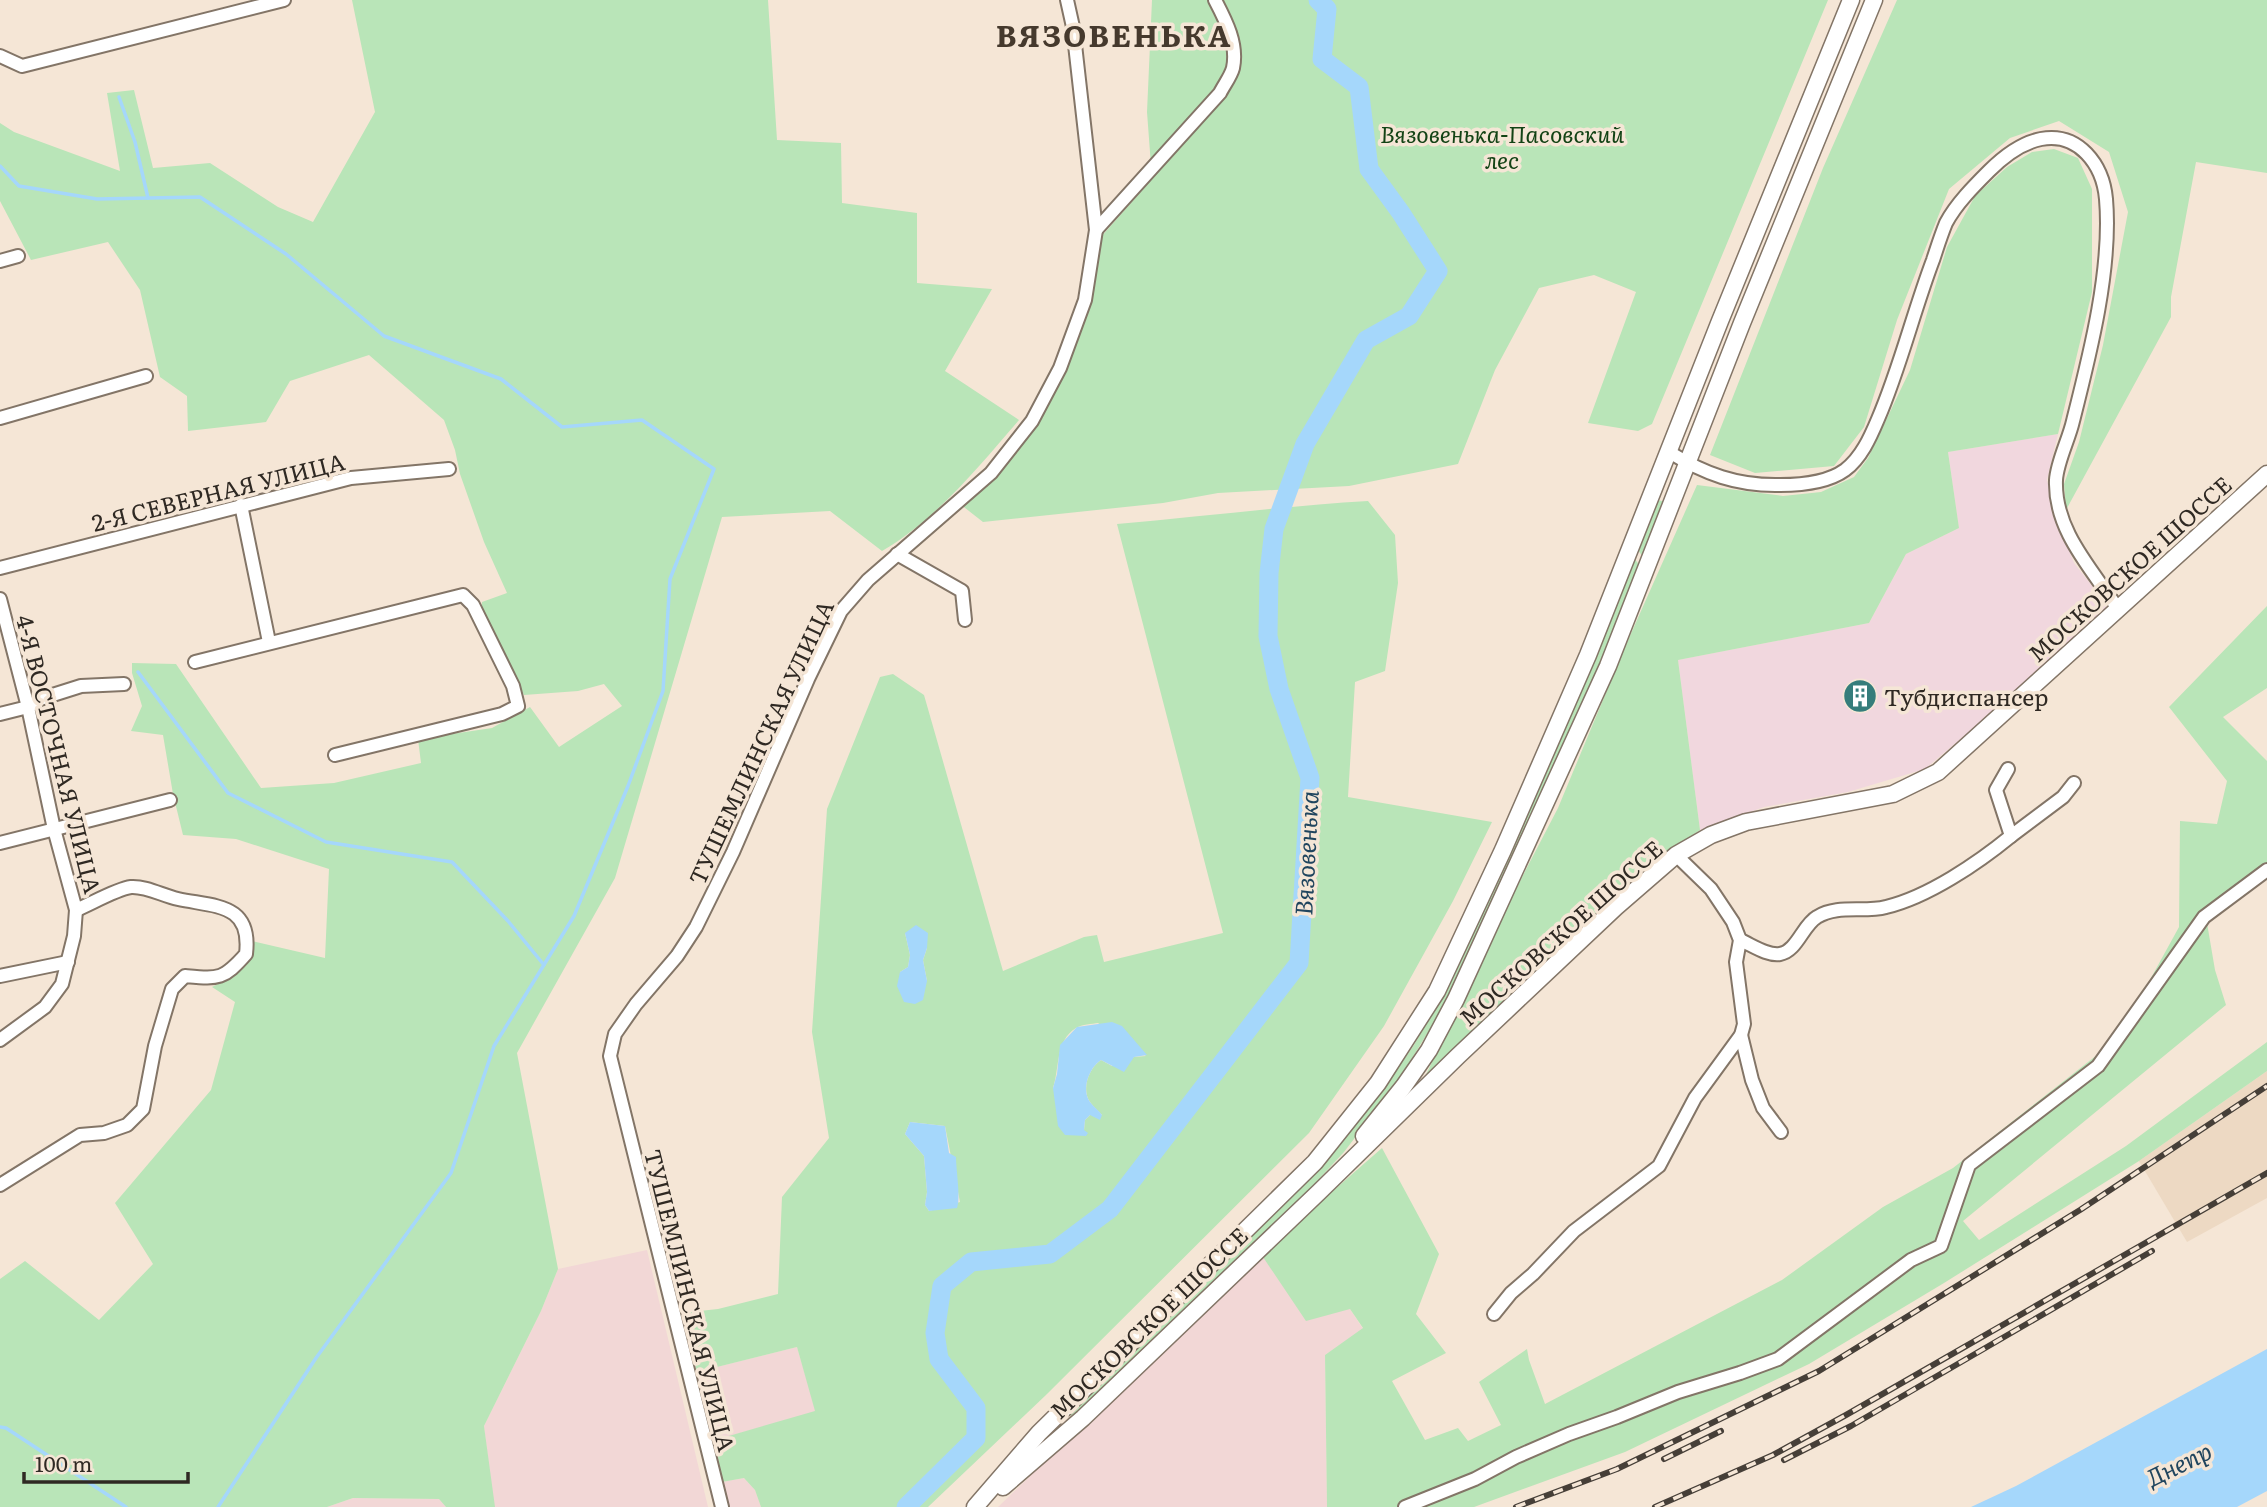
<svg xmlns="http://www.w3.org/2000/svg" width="2267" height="1507" viewBox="0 0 2267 1507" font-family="Literata,serif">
<rect width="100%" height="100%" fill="#f5e6d6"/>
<polygon fill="#edd9c3" points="2267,1071 2267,1198 2187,1242 2139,1161"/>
<g fill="#f2d7d6">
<polygon points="647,1250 708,1507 494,1507 484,1426 541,1311 558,1269"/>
<polygon points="1261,1254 1350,1309 1363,1329 1325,1355 1327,1507 998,1507"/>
<polygon points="797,1347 816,1412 715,1440 697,1372"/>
<polygon points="744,1478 755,1490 761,1507 728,1507 722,1482"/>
<polygon points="353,1498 439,1499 446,1507 327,1507"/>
</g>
<polygon fill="#f1d7de" points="2058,434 2047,480 2055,512 2074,563 2108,606 1995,710 1925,769 1848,792 1764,807 1700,830 1678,660 1869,623 1906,554 1959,528 1948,452"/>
<g fill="#b9e5b8" fill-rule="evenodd">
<path d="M352,0h416l9,140 64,3 1,60 75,10v70l75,6 -47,82 74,49c-40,46 -83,100 -137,131l-52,-40 -108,6 -107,361 -98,175 41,216 -17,42 -57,115 11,81h-49l-7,-8 -86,-1 -26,9h-327v-228l25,-18 74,59 54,-56 -38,-61 96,-113 24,-88 -23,-15c25,-12 36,-16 40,-46l73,17 4,-89 -93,-30 -53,-4 -10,-41 -10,-59 -32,-4 11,-25 -10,-33v-10l44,1 85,124 73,-5 87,-20 -3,-24 74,-11 38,-21 29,40 63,-41 -18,-22 -26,7 -54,4 -42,-85v-8l25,-9 -23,-51 -24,-68 -5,-24 -11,-30 -75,-65 -79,26 -24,41 -78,9 -1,-35 -27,-19 -20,-87 -32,-48 -77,18 -31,-59v-78l14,9 106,39 -13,-78 27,-3 19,78 57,-5 68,44 35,15 62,-110z"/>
<polygon points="1152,0 1828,0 1652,424 1638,431 1588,423 1636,292 1594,275 1539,288 1495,370 1458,464 1349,486 1218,493 1163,503 983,522 960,504 996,475 1034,429 1065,373 1088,305 1099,257 1100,238 1152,179 1147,112"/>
<polygon points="1897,0 2267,0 2267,173 2196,162 2171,297 2171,317 2066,510 2064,484 2079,442 2103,345 2128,212 2109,152 2059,121 2010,138 1949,189 1897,320 1864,427 1834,466 1755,473 1710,455 1823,168"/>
<polygon points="2054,149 2078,158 2092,189 2092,292 2058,434 1948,452 1959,528 1906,554 1869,623 1678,660 1700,830 1655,861 1420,1087 1507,906 1558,808 1625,647 1697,485 1783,496 1821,492 1854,477 1868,458 1910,370 1947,247 1975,196 2007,167 2032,152"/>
<polygon points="1657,500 1662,501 1664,503 1643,557 1638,550"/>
<path d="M1368,501l27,34 3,48 -13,88 -30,11 -7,115 144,25 -39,79 -69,125 -75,107 -263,262 -118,112h-167l-6,-17 -11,-12 -22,4 -7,-42 100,-29 -18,-64 -100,25 -16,-59 37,-4 60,-15 4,-97 47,-59 -17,-106 15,-223 53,-132 13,-3 31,21 79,276 81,-34 13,-2 7,27 119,-29 -106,-409c83,-7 167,-18 251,-23zM905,933l22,15 -4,12 4,21 -27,-9 8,-5 2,-12zM1098,1023l48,33 -12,1 -22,9 -11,-6c-12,8 -20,29 -11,42 3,4 8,9 12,13h-12l-5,5 -1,10 -31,-42c7,-21 2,-47 23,-60 6,-4 16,-4 22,-5zM910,1122l35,4 15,76 -31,9 -4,-6 2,-13 -3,-36 -19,-22z"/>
<polygon points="1634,558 1640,566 1556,767 1447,1001 1397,1083 1344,1152 1309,1190 1194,1302 1075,1414 1070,1416 1072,1410 1292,1196 1332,1153 1391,1078 1414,1045 1440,999"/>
<polygon points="2267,606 2267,688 2223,717 2267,761 2267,875 2207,923 2215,970 2226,1005 1963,1221 1979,1240 2126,1146 2267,1042 2267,1071 2139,1161 1944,1283 1809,1364 1625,1452 1474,1507 1327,1507 1325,1355 1363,1328 1350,1309 1306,1321 1261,1254 1382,1148 1439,1254 1416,1314 1446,1353 1392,1381 1425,1440 1458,1428 1468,1441 1501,1425 1479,1382 1527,1349 1529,1360 1545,1404 1782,1280 1883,1207 1953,1168 2097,1055 2146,987 2179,927 2180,821 2217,824 2227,781 2169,707"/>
</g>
<g fill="#a5d7fb">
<polygon points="916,925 928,933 927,948 923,960 927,981 923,1000 915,1004 904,1002 897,986 900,972 908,967 910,955 905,933"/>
<path d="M1112,1022l10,4 25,29 -13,2 -10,15 -23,-12c-12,8 -20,29 -11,42 3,4 9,9 12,13l-2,5 -10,-5 -5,5 -1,10 4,3 -2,3 -21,-1 -7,-9 -5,-38 4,-14 3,-29 17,-18z"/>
<path d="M910,1122l35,4 4,27 7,4c0,13 5,42 1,51l-28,3 -4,-6 2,-13 -3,-36 -19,-22z"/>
<polygon points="2267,1349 2267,1491 2237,1507 1971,1507 2016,1486"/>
</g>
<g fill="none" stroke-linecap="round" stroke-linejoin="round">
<g stroke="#a5d7fb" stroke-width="3.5">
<polyline points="119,97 135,142 148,198"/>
<polyline points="0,166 19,186 97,199 200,197 286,254 384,336 501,379 562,427 642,420 714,469 670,579 663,691 628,786 574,916 494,1046 451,1173 316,1358 218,1507"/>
<polyline points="138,672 228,793 326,842 452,862 508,921 544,965"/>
<polyline points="0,1427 6,1428 126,1507"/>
</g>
<polyline stroke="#a5d7fb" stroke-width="19" points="906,1507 976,1438 976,1408 939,1359 935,1333 942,1286 971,1262 1050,1254 1110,1209 1299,963 1310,778 1279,689 1268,636 1269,573 1274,529 1305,444 1366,340 1409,316 1438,271 1401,213 1369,169 1359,87 1322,59 1327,9 1318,0"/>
<g stroke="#837567" stroke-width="16">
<g id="minor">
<polyline points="0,56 22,66 284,0"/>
<path d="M1096,230l124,-137c4,-8 11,-17 13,-25 5,-24 -7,-47 -18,-68"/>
<polyline points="0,261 18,256"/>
<polyline points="0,418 146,376"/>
<path d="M1669,452c36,22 68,34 111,33 21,0 47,-2 65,-15 16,-12 25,-32 33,-51 22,-51 35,-106 55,-159 4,-12 8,-25 13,-37 10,-19 28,-37 43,-52 13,-13 32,-28 52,-32 38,-7 62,26 65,60 6,69 -16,155 -33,222 -4,18 -16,41 -17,59 -2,51 37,90 62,129"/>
<polyline points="241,505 269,642"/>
<polyline points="897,554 962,591 965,620"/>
<polyline points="0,568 351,478 449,469"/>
<polyline points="0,599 28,707 54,829 76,910 74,936 62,984 45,1007 0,1040"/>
<polyline points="195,662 463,595 473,605 513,686 518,706 502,714 335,755"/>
<polyline points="0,714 28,707 40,699 81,686 124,684"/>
<polyline points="2011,836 2063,797 2074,783"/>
<polyline points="0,843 170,800"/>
<path d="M1740,940c12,5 27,16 40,14 17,-3 23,-29 37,-37 21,-13 47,-4 69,-10 42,-10 92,-44 125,-71l-15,-46 12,-21"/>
<polyline points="0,976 68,962"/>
<polyline points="1741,1035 1752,1080 1763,1108 1781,1132"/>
<path d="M0,1185l80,-50 24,-2 23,-8 16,-16 12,-63 17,-57 13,-13c34,3 38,4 61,-22 6,-51 -31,-47 -68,-55 -15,-3 -31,-13 -47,-12 -15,2 -40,17 -55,23"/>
<polyline points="1494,1314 1511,1293 1533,1274 1574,1231 1659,1166 1695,1098 1741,1035 1744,1024 1736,962 1740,940 1733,922 1711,889 1676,855"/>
<polyline points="722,1507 610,1056 615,1034 636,1004 677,956 696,927 733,852 808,679 841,611 868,580 991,473 1032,421 1060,368 1085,300 1096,230 1073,27 1067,0"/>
<polyline points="1405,1507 1475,1479 1516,1457 1569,1434 1617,1417 1678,1392 1740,1373 1778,1359 1911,1260 1941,1246 1969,1165 2098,1066 2204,917 2267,870"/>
</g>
</g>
<g stroke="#837567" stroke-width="19">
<g id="major">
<polyline points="1364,1136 1404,1086 1429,1050 1456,999 1608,666 1742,323 1874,0"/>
<polyline points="1003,1487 1083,1418 1319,1192 1458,1056 1616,907 1676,855 1711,835 1746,822 1893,794 1938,772 2267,474"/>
<polyline points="975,1507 1039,1433 1315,1162 1378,1083 1437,991 1503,850 1588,655 1720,321 1851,0"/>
</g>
</g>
<use href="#minor" stroke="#fff" stroke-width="12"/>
<use href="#major" stroke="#fff" stroke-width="16"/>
<g stroke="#463f38" stroke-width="6">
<g id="rail">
<polyline points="1664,1459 1721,1431"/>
<polyline points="1784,1460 1851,1426 2152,1251"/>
<polyline points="1516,1507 1617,1469 1819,1371 2080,1210 2267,1086"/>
<polyline points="1655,1507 1773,1455 1846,1415 2267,1173"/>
</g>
</g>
<use href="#rail" stroke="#f5e6d6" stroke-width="3.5" stroke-dasharray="10" stroke-linecap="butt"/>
</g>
<defs>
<g id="building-disc" transform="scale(1.75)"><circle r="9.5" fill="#357d7b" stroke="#f5e6d6"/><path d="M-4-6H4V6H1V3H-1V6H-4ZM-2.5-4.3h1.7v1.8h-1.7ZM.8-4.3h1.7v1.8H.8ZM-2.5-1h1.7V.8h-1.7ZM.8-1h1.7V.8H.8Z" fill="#fff"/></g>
</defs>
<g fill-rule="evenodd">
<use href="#building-disc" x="1860" y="696"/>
</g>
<g text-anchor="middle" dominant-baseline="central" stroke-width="7" stroke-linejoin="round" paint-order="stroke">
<g font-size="23" font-style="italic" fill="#134315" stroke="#f5e6d6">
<text x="1502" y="133">Вязовенька-Пасовский<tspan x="1502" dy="26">лес</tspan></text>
</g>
<g font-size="23" fill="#2f2923" stroke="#f5e6d6">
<text transform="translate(218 491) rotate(-14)">2-Я СЕВЕРНАЯ УЛИЦА</text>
<text transform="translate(2129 568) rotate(-42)">МОСКОВСКОЕ ШОССЕ</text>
<text transform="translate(760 742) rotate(-65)">ТУШЕМЛИНСКАЯ УЛИЦА</text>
<text transform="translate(60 754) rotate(76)">4-Я ВОСТОЧНАЯ УЛИЦА</text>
<text transform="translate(1560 932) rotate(-42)">МОСКОВСКОЕ ШОССЕ</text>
<text transform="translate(691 1300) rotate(76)">ТУШЕМЛИНСКАЯ УЛИЦА</text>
<text transform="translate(1148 1322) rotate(-44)">МОСКОВСКОЕ ШОССЕ</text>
</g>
<g font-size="23" fill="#2f2923" stroke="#f5e6d6" text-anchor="start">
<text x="1884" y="696">Тубдиспансер</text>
</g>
<g font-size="24" font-style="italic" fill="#20455e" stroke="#f5e6d6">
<text transform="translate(1305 853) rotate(-87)">Вязовенька</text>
<text transform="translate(2178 1463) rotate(-26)">Днепр</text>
</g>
<g font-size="30" font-weight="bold" letter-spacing="2" fill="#45392d" stroke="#f5e6d6">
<text x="1114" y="34">ВЯЗОВЕНЬКА</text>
</g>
</g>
<path d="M24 1472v10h164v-10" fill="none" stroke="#2f2923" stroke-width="3.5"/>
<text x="35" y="1472" font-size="21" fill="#2f2923" stroke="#f5e6d6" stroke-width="5" paint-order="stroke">100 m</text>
</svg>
